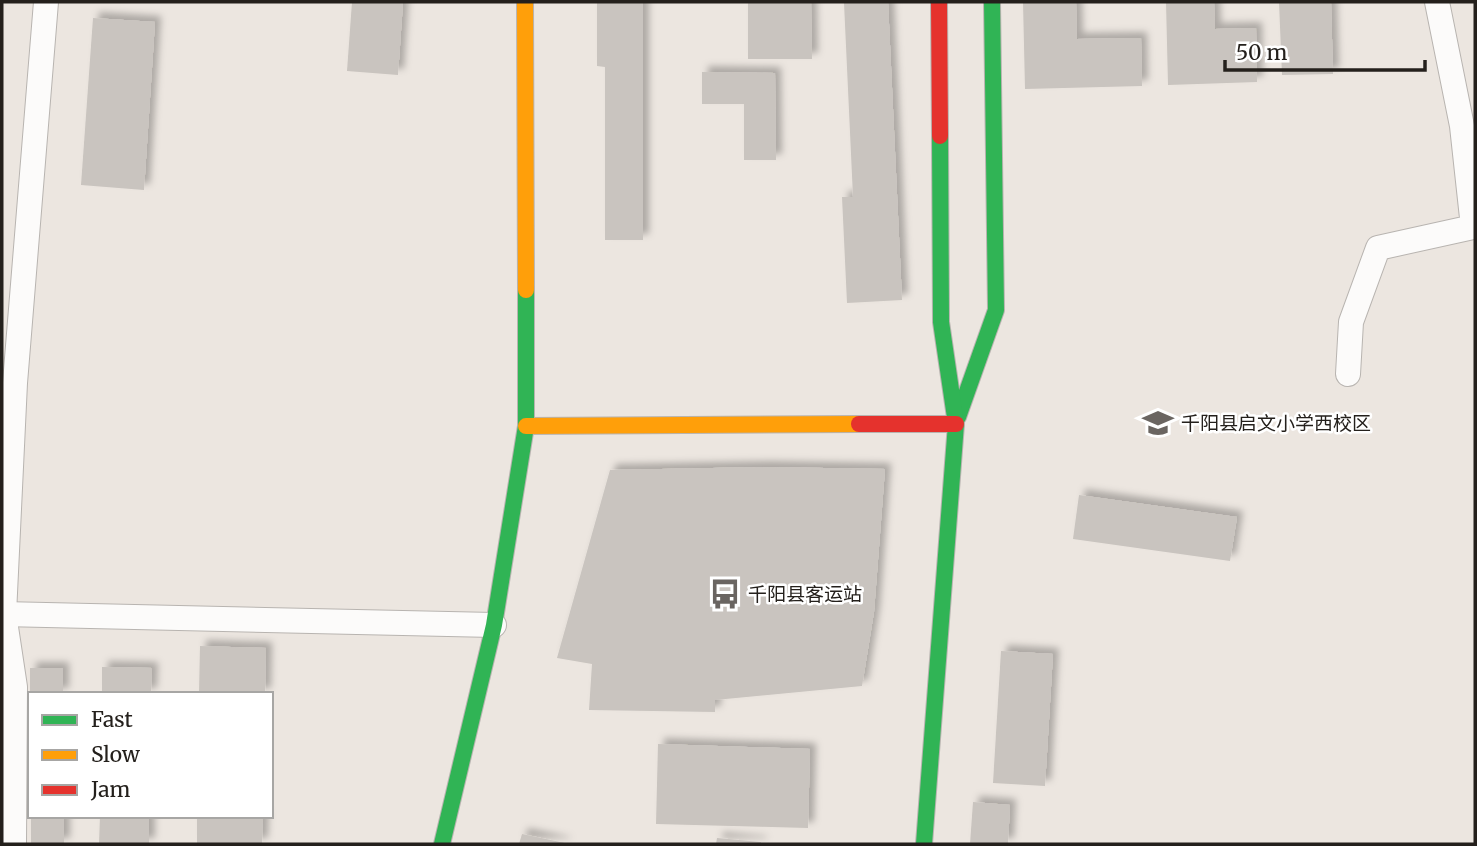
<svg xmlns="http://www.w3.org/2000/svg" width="1477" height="846" viewBox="0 0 1477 846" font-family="Merriweather,'Noto Sans SC',serif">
<defs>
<filter id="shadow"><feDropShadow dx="6" dy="-6" stdDeviation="3.5" flood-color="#0004"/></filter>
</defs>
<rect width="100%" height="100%" fill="#ece6e0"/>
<g fill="#c9c4bf" filter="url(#shadow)">
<polygon points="352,2 403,2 398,75 347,71"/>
<polygon points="597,2 643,2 643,240 605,240 605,67 597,66"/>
<polygon points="748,2 811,2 812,59 748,59"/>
<polygon points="888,2 902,300 847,303 842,197 853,197 844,3"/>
<polygon points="1023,2 1076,2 1077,39 1141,38 1142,86 1025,89"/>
<polygon points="1166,2 1214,2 1215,29 1256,28 1257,82 1168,85"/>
<polygon points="1279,2 1331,2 1333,74 1282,75"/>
<polygon points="93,18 155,22 144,190 81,185"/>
<polygon points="702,72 775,73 776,160 744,160 744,104 702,104"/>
<polygon points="764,467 885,469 874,612 862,686 715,700 715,712 589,710 592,664 557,658 610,470"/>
<polygon points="1079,495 1237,517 1230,561 1073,539"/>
<polygon points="200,646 266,648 265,694 199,694"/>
<polygon points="1001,651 1053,654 1045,786 993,783"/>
<polygon points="102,667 152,668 151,694 102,694"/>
<rect x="30" y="668" width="33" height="26"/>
<polygon points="658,744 810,749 808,828 656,824"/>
<polygon points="973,802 1010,805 1008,844 970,844"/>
<rect x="31" y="816" width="33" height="28"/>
<polygon points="100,816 149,816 149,844 99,844"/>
<polygon points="197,816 263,816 262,844 197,844"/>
<polygon points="522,834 565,843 565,844 519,844"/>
<polygon points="717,838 761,842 761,844 716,844"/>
</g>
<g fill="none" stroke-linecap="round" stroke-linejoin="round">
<g stroke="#b8b4b0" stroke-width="26">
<g id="street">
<polyline points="1348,374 1351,322 1378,248 1473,227 1462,126 1437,2"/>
<polyline points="2,614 494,625"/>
<polyline points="14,844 15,687 4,614 15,383 46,2"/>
</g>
</g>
<g stroke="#b8b4b0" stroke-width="18">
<g id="fast">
<polyline points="958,417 996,310 992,2"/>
<polyline points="442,844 494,625 526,426 526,290"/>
<polyline points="924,844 956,424 941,322 940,136"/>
</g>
</g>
<g stroke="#b8b4b0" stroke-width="18">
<g id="slow">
<polyline points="525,2 526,290"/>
<polyline points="526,426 859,424"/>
</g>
</g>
<g stroke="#b8b4b0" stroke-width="18">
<g id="jam">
<polyline points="939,2 940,136"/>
<polyline points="859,424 956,424"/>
</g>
</g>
<use href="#street" stroke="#fcfbfa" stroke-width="24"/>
<use href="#fast" stroke="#30b455" stroke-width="16"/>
<use href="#slow" stroke="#ff9f0a" stroke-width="16"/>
<use href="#jam" stroke="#e5322d" stroke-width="16"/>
</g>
<defs>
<g id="school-bare" transform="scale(2.415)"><path d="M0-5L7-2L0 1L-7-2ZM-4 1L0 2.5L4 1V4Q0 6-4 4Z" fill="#6a6561" stroke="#fff" stroke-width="2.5" paint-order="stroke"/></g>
<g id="bus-bare" transform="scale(2.415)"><path d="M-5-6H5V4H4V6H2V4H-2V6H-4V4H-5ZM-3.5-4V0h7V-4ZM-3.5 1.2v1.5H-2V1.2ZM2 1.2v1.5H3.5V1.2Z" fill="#6a6561" stroke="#fff" stroke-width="2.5" paint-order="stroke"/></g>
</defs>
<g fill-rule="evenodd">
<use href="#school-bare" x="1158" y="423"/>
<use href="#bus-bare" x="725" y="594"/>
</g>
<g text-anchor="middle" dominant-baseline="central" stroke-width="5" stroke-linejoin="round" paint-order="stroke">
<g font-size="19" fill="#24201c" stroke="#fff" text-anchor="start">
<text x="1181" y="423">千阳县启文小学西校区</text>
<text x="748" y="594">千阳县客运站</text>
</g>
</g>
<rect width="1477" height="846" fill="none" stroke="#24201c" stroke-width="7"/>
<rect x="28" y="692" width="245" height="126" fill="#ffffff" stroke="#a7a6a4" stroke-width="2"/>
<rect x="42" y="715" width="35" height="10" fill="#30b455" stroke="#a7a6a4" stroke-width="2"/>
<text x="91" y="727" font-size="21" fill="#24201c">Fast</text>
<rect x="42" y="750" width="35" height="10" fill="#ff9f0a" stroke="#a7a6a4" stroke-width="2"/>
<text x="91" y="762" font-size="21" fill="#24201c">Slow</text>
<rect x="42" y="785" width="35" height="10" fill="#e5322d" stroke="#a7a6a4" stroke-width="2"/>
<text x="91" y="797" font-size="21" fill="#24201c">Jam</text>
<path d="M1225 60v10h200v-10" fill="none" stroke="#24201c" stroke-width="3.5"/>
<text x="1236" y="60" font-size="21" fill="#24201c" stroke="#ffffff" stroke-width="5" paint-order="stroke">50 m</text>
</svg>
